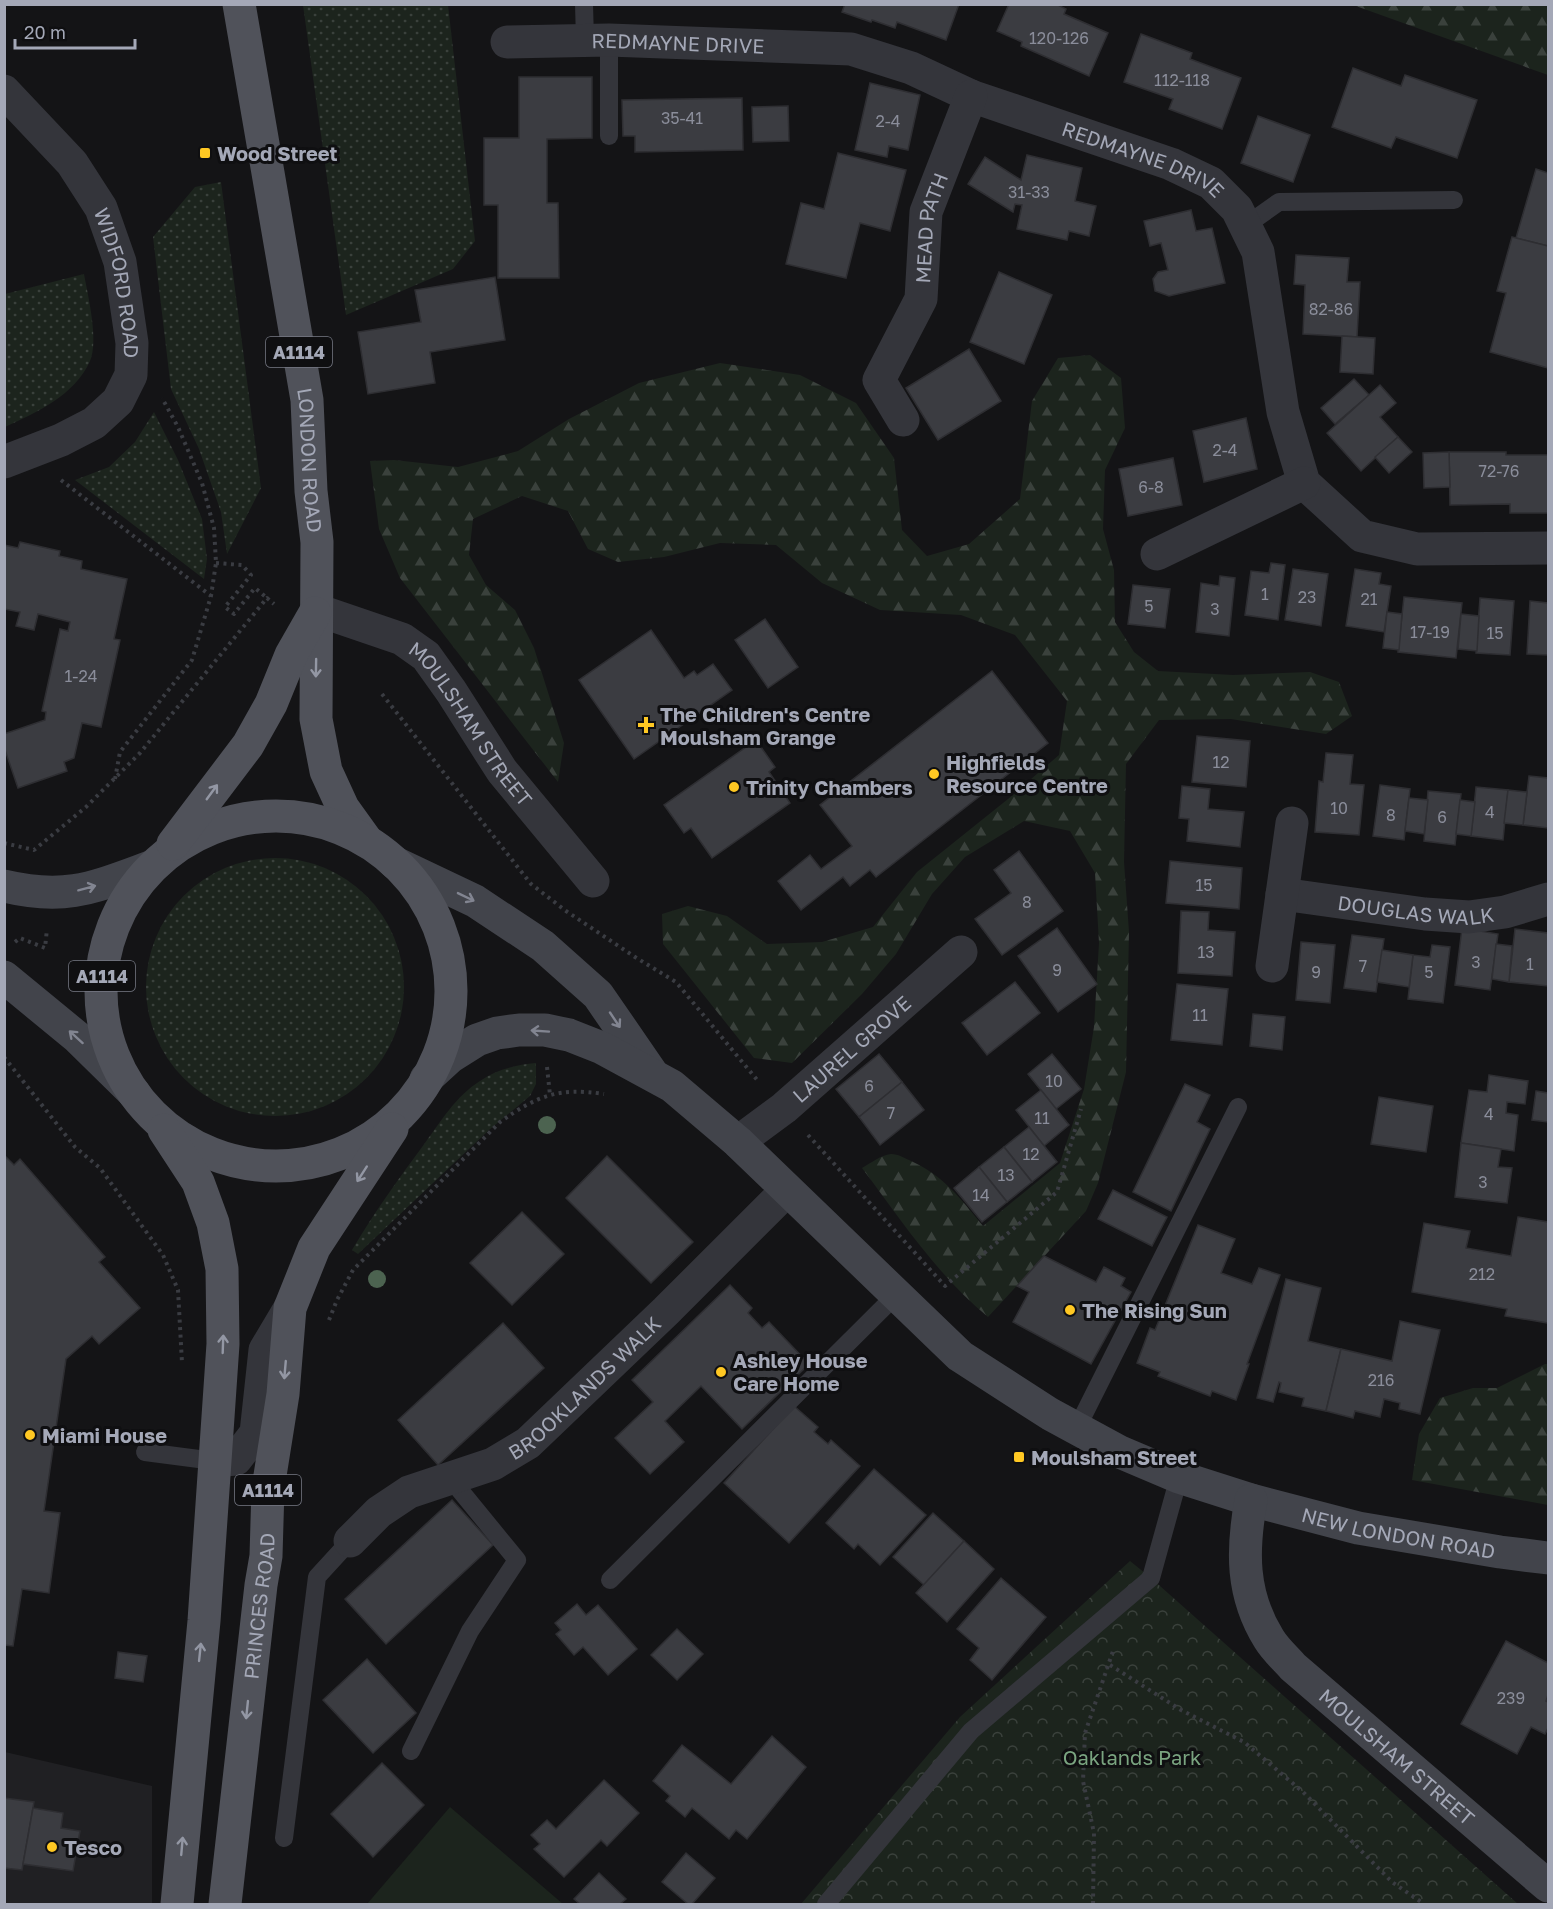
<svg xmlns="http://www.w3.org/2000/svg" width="1553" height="1909" viewBox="0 0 1553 1909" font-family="'Golos Text',sans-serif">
<defs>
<pattern id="grass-dots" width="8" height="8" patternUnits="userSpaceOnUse" patternTransform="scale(1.5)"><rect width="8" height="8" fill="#1c241d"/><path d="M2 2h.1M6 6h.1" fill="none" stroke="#3a413c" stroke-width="1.8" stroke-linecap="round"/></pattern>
<pattern id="forest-firs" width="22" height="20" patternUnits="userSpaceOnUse" patternTransform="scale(1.5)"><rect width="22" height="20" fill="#1c241d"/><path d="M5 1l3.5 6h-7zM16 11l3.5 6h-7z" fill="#3a413c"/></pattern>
<pattern id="park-crowns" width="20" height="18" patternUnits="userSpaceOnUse" patternTransform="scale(1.5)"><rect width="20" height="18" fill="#1c241d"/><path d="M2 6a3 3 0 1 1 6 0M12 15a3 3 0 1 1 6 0" fill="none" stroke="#3a413c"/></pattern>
</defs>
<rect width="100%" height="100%" fill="#141416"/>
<polygon fill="#202023" points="5,1752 152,1786 152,1904 5,1904"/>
<g fill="url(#grass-dots)">
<polygon points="303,5 448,5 475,241 453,269 346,315"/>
<polygon points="221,182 261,488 227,554 221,512 199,449 171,389 153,237 195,187"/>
<path d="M84,274c4,22 15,67 6,87 -15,34 -54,52 -85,66v-133z"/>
<polygon points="154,412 178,460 202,519 207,559 204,579 75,480 109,467 135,442"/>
<circle cx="275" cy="987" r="129"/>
<path d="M536,1063v21l-6,12 -41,34 -131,124 -6,-4c22,-37 47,-72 73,-107 16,-22 31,-47 55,-62 17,-12 36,-16 56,-18z"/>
</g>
<g fill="url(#forest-firs)">
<polygon points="1545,5 1548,6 1548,75 1353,5"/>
<path d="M1090,355l31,23 4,50 -20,42 -2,59 11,41 1,52 19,30 24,19 75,4 77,-3 29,10 13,34 -26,18 -95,-15 -72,1 -33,44 -2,98 5,70 -3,140 -28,111 -12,28 -98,106c-50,-41 -87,-97 -126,-149 9,-5 19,-13 29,-14 7,0 13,4 18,6 34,15 51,38 74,66l77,-63 24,-74 10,-62 5,-84 -4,-70 -25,-42 -46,-10 -59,36 -33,37 -36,60 -34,40 -70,69 -38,-5 -91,-114 -1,-30 26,-8 39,10 40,28 55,-2 51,-15 44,-55 91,-73 51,-44 8,-54 -52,-66 -54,-20 -81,-5 -58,-27 -46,-38 -56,-2 -56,14 -46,5 -30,-13 -20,-38 -46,-15 -49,23 -4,36 17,30 29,25 19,38 30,95 -6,39 -158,-204 -21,-49 -9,-68 24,-1 64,7 60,-16 51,-32 70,-36 81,-20 80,12 56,28 38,55 8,72 25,26 42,-12 51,-45 12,-98 26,-43z"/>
<polygon points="1545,1364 1548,1364 1548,1505 1412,1480 1419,1434 1440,1398 1473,1388 1497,1388"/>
</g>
<polygon fill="url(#park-crowns)" points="1130,1561 1151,1578 1518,1904 801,1904 960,1717"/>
<polygon fill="#1c241d" points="450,1807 563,1904 367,1904"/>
<g fill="#3b3c41" stroke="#2e2e32" stroke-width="1.5">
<polygon points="845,4 959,4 946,40 897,22 895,28 872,20 871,22 842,12"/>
<polygon points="1009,4 1056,4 1066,9 1064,14 1108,33 1089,76 1021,46 1022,42 997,31"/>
<polygon points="1141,34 1192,53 1190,59 1241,78 1222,129 1169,109 1173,99 1124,82"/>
<polygon points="1353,68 1401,86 1405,75 1477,100 1457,158 1396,137 1391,148 1332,127"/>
<polygon points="519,77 592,77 592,138 547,139 547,203 558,203 559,278 498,278 498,205 484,205 484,138 519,138"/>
<polygon points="870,83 920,95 908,150 889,146 887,157 855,150"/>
<polygon points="742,98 743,150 635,152 635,136 623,136 622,100"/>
<polygon points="788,106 789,141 753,142 752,107"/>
<polygon points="1258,116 1310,135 1293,182 1241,163"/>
<polygon points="838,153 906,170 890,231 860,223 846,278 786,264 801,203 824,209"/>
<polygon points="1027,155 1082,168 1075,201 1096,206 1089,236 1069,231 1067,240 1017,229 1022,205 1015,204 1013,212 968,184 985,157 1021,180"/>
<polygon points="1536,169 1548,173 1548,246 1516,238"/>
<polygon points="1191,210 1196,231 1212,228 1225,283 1169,296 1155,291 1153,279 1158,272 1168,270 1161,243 1150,246 1144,221"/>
<polygon points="1512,237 1548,246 1548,368 1490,352 1506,293 1497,291"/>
<polygon points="1296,255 1349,258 1347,282 1360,282 1357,337 1303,334 1305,285 1294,284"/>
<polygon points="999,272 1052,295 1024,364 970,342"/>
<polygon points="495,277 505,340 430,352 435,383 368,394 358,332 421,322 415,290"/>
<polygon points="1342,336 1375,338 1373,374 1340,372"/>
<polygon points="969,349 1001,401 938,440 906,388"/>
<polygon points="1354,379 1369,395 1335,424 1321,408"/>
<polygon points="1380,385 1396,403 1380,417 1398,437 1361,471 1327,433"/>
<polygon points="1246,418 1257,469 1204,482 1193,431"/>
<polygon points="1398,437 1412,452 1389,473 1375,457"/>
<polygon points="1449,452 1506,452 1506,455 1548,455 1548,513 1510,513 1510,504 1450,505"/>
<polygon points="1449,452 1450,487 1424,488 1423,453"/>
<polygon points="1173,458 1182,505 1128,516 1119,469"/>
<polygon points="20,542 60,551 59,556 82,561 81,569 127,579 114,639 120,640 101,727 82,723 74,758 64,762 67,771 18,788 4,747 4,734 45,720 46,712 42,711 60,629 68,631 70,622 38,614 34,630 16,626 20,612 4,609 4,545 18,548"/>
<polygon points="1271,563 1285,565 1278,620 1245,615 1251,571 1269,573"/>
<polygon points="1293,569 1328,574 1321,626 1285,620"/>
<polygon points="1355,569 1381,573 1379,584 1391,586 1384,632 1346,626"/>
<polygon points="1220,576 1235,578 1229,636 1196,632 1201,583 1219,586"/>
<polygon points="1133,585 1170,589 1165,628 1128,624"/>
<polygon points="1404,597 1462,603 1456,658 1398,652"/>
<polygon points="1480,598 1514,601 1510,655 1476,653"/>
<polygon points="1530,601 1548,603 1548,655 1527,654"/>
<polygon points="1387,612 1402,614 1399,650 1383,648"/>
<polygon points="1461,614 1479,616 1477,651 1458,649"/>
<polygon points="765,619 798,667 768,688 735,640"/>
<polygon points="651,630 684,678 694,671 697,675 713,664 732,690 634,759 579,680"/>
<polygon points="992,671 1048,743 876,877 870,870 850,886 843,877 801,910 778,881 810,855 821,869 852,846 820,805"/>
<polygon points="1197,736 1250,741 1246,787 1192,782"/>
<polygon points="756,740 775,767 769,772 790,803 712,858 691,828 684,833 664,805"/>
<polygon points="1326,753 1353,755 1350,784 1364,785 1359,835 1315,832 1319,781 1323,782"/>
<polygon points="1529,776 1548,778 1548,828 1523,825"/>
<polygon points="1380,785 1410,789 1404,840 1373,836"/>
<polygon points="1182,786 1210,789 1208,809 1244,812 1240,847 1187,841 1189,819 1179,818"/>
<polygon points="1476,787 1508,790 1503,840 1471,836"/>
<polygon points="1508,790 1527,792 1523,825 1504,823"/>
<polygon points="1428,791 1461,794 1455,845 1424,841"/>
<polygon points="1409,798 1428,800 1424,834 1405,831"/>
<polygon points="1460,800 1475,802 1471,836 1456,834"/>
<polygon points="1019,851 1063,911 1002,955 975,919 1011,893 994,870"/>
<polygon points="1170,861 1242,868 1239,909 1166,903"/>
<polygon points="1181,911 1209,912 1208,930 1235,932 1232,976 1178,973"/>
<polygon points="1057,928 1097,984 1058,1012 1018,956"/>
<polygon points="1462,928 1498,934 1490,990 1455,985"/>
<polygon points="1515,929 1548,933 1548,986 1509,982"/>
<polygon points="1352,935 1384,939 1376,992 1344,988"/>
<polygon points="1301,942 1335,945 1330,1003 1296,1000"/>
<polygon points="1496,944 1512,946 1509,982 1492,979"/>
<polygon points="1432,945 1450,947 1443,1003 1408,999 1413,955 1430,957"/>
<polygon points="1382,950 1413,955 1409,987 1377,982"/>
<polygon points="1015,982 1040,1013 987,1055 962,1023"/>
<polygon points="1177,984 1228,989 1222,1045 1171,1040"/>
<polygon points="1253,1014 1285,1017 1282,1050 1250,1046"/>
<polygon points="879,1054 902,1082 859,1117 836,1089"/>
<polygon points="1052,1054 1081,1089 1056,1109 1028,1074"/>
<polygon points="1489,1075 1528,1081 1525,1104 1507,1102 1506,1113 1518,1115 1514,1151 1461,1143 1469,1090 1487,1092"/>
<polygon points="902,1082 924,1110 880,1145 859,1117"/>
<polygon points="1185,1084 1210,1095 1197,1122 1210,1129 1171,1211 1133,1192"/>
<polygon points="1041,1090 1069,1125 1044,1146 1016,1110"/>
<polygon points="1536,1091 1548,1093 1548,1122 1532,1120"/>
<polygon points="1379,1097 1433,1106 1426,1152 1371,1144"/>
<polygon points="1029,1127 1057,1162 1032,1182 1004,1147"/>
<polygon points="1461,1143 1501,1149 1498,1167 1512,1168 1507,1203 1455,1197"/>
<polygon points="1004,1147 1032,1182 1007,1202 979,1167"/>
<polygon points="4,1155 14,1165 20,1159 105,1257 99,1262 140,1308 99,1344 92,1336 66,1359 44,1511 60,1513 49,1593 22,1589 13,1646 4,1645"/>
<polygon points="607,1156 693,1242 651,1283 566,1198"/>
<polygon points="979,1167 1007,1202 982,1222 954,1188"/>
<polygon points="1113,1190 1167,1217 1152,1246 1098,1219"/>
<polygon points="522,1212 564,1254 512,1305 470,1263"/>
<polygon points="1518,1217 1548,1222 1548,1323 1505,1316 1507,1309 1412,1292 1424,1223 1470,1231 1466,1248 1511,1256"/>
<polygon points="1198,1225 1235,1239 1221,1273 1252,1284 1259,1268 1280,1275 1247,1364 1249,1364 1236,1400 1212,1391 1210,1396 1158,1376 1160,1372 1137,1363 1150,1328 1155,1330"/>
<polygon points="1044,1256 1096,1282 1104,1267 1125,1278 1121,1286 1131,1292 1091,1364 1013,1322 1029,1292 1017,1286"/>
<polygon points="1286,1279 1321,1288 1308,1341 1341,1349 1326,1411 1302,1406 1304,1398 1279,1392 1281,1383 1279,1382 1273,1402 1257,1398"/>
<polygon points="730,1285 752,1308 748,1313 762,1328 769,1322 809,1364 742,1429 701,1386 665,1421 684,1442 650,1474 615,1438 653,1402 632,1380"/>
<polygon points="1400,1321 1440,1330 1420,1414 1399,1409 1400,1403 1384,1399 1380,1417 1355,1411 1353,1418 1326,1411 1341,1349 1392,1361"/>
<polygon points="503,1323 544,1368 438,1465 398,1420"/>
<polygon points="794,1406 818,1427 814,1432 828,1444 831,1440 860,1466 789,1543 724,1483"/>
<polygon points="874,1469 926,1515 880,1565 858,1544 854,1549 826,1523"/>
<polygon points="452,1500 493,1545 386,1644 345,1599"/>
<polygon points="933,1513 964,1541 924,1585 893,1557"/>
<polygon points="964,1541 994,1569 947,1622 916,1593"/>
<polygon points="1001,1578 1046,1617 992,1680 970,1660 979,1648 957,1629"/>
<polygon points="577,1604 586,1615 598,1605 637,1649 608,1675 583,1647 574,1655 556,1634 561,1630 555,1623"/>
<polygon points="677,1629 703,1654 677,1680 651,1655"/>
<polygon points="1506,1641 1548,1663 1548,1695 1546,1701 1548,1702 1548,1728 1545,1734 1531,1727 1517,1754 1461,1724"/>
<polygon points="118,1652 147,1656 143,1682 115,1678"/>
<polygon points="367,1659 416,1713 373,1753 323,1700"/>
<polygon points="772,1736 806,1767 747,1839 736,1830 729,1839 692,1808 685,1817 666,1801 670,1796 653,1781 682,1745 731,1784"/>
<polygon points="382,1763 424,1805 373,1857 331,1814"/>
<polygon points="604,1780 639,1813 607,1846 601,1840 564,1877 534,1849 540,1844 531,1835 547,1820 556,1829"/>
<polygon points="4,1798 34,1802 22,1870 4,1868"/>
<polygon points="33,1808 63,1813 61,1828 80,1831 73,1871 23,1864"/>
<polygon points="686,1853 715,1878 692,1904 688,1904 662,1882"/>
<polygon points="599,1873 626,1899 620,1904 580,1904 574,1899"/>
</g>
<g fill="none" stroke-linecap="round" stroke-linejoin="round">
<g stroke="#3a3c42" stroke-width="4" stroke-dasharray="3 4.5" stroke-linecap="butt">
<polyline points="61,480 211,596"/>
<polyline points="216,563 242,565 251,575 225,607 234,614 255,588 267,598"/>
<polyline points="382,694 531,884 566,911 635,957 676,982 758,1081"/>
<polyline points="115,779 120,752 192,660 211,596 216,563 214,528 202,483 178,427 162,398"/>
<polyline points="4,843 34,850 86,807 140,753 267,598 274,604"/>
<polyline points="15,942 20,938 45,948 47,929"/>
<polyline points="4,1057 75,1147 100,1168 163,1255 178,1290 182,1363"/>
<polyline points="547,1067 550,1095"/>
<polyline points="808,1135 945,1286 1057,1192 1081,1109"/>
<path d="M329,1320l8,-20 16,-30 147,-148c37,-26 58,-35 104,-28"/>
<polyline points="1110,1665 1181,1710 1244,1742 1303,1792 1392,1882 1424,1904"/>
<polyline points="1093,1904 1094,1833 1083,1781 1085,1733 1113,1651"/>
</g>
<g stroke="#34353b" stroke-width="18">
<polyline points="584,4 585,40"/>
<polyline points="609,40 609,136"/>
<polyline points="1245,226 1279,202 1454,200"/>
<polyline points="1077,1428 1238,1107"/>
<polyline points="145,1452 214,1461"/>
<polyline points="610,1580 896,1295"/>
<polyline points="411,1751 470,1631 517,1560 450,1478"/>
<polyline points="284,1838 317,1577 350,1541"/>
<polyline points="826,1904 971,1731 1151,1578 1179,1477"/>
</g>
<g stroke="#34353b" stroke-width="33">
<path id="s1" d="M507,42l102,-2 242,9 60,19 60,28 200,68 40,19 26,26 21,43 25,160 21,71 58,53 55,13 131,-1"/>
<path id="s2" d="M4,91l68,72 29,45 19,54 12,81 -1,32 -13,26 -24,22 -33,17 -57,22"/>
<path id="s3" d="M903,420l-24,-40 42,-81 5,-87 45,-116"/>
<polyline points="1157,554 1304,483"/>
<path id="s4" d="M317,610l85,29 24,17 25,35 51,80 91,110"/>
<path id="s5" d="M1282,894l143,20 44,3 36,-5 43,-13"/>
<polyline points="1272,966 1292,823"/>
<path id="s6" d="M738,1142l46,-34 177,-156"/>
<polyline points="214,1461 236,1459 256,1433 265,1350 290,1308"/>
<path id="s7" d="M350,1541l29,-29 30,-20 84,-28 35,-21 138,-132 121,-121"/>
</g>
<g stroke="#42444b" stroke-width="33">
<polyline points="395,863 475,901 543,946 598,995 651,1072"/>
<path d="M4,886c63,15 91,1 149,-20"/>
<polyline points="4,977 77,1037 134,1093"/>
<path id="s8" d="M426,1079l24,-22 27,-17 20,-7 22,-3h26l24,5 33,13 70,38 66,56 222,214 90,58 70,38 59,25 72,23 107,28 142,24 48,6"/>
<path id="s9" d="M1251,1500c-9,50 -10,94 18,139 6,10 16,19 24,28l255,219"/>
</g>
<g stroke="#50525a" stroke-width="33">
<path id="s10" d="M239,4l68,396 4,91 6,51 -1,177 10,52 17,37 23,32"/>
<circle cx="276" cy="991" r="175"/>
<polyline points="173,844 248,745 271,704 291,655 315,613"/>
<polyline points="164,1130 198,1182 213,1223 222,1269 223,1344 204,1621 177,1904"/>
<path id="s11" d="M225,1904l36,-319 5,-29 2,-68 15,-94 7,-86 24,-60 78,-119"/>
</g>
</g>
<g fill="#4c6350">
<circle cx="547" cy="1125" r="9"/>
<circle cx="377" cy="1279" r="9"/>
</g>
<defs><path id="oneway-shaft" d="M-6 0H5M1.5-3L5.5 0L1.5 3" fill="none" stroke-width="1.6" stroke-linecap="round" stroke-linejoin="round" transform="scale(1.5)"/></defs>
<g stroke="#9397a4">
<use href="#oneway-shaft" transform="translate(316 668) rotate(91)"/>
<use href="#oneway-shaft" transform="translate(212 792) rotate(-54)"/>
<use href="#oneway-shaft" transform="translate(362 1174) rotate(123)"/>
<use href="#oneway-shaft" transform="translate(223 1344) rotate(-88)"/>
<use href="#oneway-shaft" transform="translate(285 1370) rotate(95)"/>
<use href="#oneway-shaft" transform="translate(200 1652) rotate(-84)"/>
<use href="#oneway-shaft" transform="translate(247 1710) rotate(96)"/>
<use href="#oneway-shaft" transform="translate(182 1846) rotate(-85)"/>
</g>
<g stroke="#828591">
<use href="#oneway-shaft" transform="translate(87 888) rotate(-15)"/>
<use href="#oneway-shaft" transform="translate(466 897) rotate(26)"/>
<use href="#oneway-shaft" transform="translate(615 1020) rotate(56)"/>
<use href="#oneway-shaft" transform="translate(540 1031) rotate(-176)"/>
<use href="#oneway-shaft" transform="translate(76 1037) rotate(-138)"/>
</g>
<g fill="#ffc823" stroke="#0f0f11" stroke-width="2">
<rect x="199" y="147" width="12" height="12" rx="3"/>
<path d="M643 716h6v6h6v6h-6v6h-6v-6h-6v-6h6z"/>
<circle cx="934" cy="774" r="6"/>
<circle cx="734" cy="787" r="6"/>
<circle cx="1070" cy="1310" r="6"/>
<circle cx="721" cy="1372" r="6"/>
<circle cx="30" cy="1435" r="6"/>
<rect x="1013" y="1451" width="12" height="12" rx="3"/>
<circle cx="52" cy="1847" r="6"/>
</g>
<g text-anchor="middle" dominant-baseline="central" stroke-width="6" stroke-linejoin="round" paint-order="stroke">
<g font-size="16" fill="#8a8d9a">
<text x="1059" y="38">120-126</text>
<text x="1182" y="80">112-118</text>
<text x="682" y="118">35-41</text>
<text x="888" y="121">2-4</text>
<text x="1029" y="192">31-33</text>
<text x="1331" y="309">82-86</text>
<text x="1225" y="450">2-4</text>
<text x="1499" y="471">72-76</text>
<text x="1151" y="487">6-8</text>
<text x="1265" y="594">1</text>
<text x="1307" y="597">23</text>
<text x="1369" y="599">21</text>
<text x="1149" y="606">5</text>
<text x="1215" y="609">3</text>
<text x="1430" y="632">17-19</text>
<text x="1495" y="633">15</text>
<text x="81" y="676">1-24</text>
<text x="1221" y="762">12</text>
<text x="1339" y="808">10</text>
<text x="1490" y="812">4</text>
<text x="1391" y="815">8</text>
<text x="1442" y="817">6</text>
<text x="1204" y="885">15</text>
<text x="1027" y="902">8</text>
<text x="1206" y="952">13</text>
<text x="1476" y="962">3</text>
<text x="1530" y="964">1</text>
<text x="1363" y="966">7</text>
<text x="1057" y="970">9</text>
<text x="1316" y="972">9</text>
<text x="1429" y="972">5</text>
<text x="1200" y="1015">11</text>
<text x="1054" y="1081">10</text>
<text x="869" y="1086">6</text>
<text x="891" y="1113">7</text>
<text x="1489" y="1114">4</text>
<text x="1042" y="1118">11</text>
<text x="1031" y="1154">12</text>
<text x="1006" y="1175">13</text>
<text x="1483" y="1182">3</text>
<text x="981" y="1195">14</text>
<text x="1482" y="1274">212</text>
<text x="1381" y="1380">216</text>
<text x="1511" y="1698">239</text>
</g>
<g fill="#0f0f11" stroke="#777a85" stroke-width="1.5">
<rect x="266" y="337" width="66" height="30" rx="4.5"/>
<rect x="69" y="961" width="66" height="30" rx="4.5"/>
<rect x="235" y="1475" width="66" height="30" rx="4.5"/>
</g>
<g font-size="18" font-weight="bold" fill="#a4a8b7">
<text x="299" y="352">A1114</text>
<text x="102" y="976">A1114</text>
<text x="268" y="1490">A1114</text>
</g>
<g font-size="20" fill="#a4a8b7" stroke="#0f0f11">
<text stroke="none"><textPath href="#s1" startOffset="171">REDMAYNE DRIVE</textPath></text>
<text stroke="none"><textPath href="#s1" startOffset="657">REDMAYNE DRIVE</textPath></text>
<text stroke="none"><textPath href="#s3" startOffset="210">MEAD PATH</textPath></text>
<text stroke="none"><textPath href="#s2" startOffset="230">WIDFORD ROAD</textPath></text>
<text stroke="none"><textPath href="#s10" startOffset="462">LONDON ROAD</textPath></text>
<text stroke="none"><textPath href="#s4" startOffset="200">MOULSHAM STREET</textPath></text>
<text stroke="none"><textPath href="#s5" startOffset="135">DOUGLAS WALK</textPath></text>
<text stroke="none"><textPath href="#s6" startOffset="147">LAUREL GROVE</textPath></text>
<text stroke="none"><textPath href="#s7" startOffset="285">BROOKLANDS WALK</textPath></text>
<text stroke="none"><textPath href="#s8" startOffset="1146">NEW LONDON ROAD</textPath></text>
<text stroke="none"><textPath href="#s11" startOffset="300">PRINCES ROAD</textPath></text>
<text stroke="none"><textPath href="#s9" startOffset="318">MOULSHAM STREET</textPath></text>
</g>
<g font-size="20" font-weight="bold" fill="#a4a8b7" stroke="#0f0f11" text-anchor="start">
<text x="217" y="153">Wood Street</text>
<text x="660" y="714">The Children's Centre<tspan x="660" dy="23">Moulsham Grange</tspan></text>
<text x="946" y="762">Highfields<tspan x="946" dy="23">Resource Centre</tspan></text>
<text x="746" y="787">Trinity Chambers</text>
<text x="1082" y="1310">The Rising Sun</text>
<text x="733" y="1360">Ashley House<tspan x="733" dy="23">Care Home</tspan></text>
<text x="42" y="1435">Miami House</text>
<text x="1031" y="1457">Moulsham Street</text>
<text x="64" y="1847">Tesco</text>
</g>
<g font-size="20" fill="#7aa480" stroke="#0f0f11">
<text x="1132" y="1757">Oaklands Park</text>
</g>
</g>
<rect width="1553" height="1909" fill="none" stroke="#a4a8b7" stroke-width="12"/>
<path d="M15 39v9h120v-9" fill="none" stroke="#a4a8b7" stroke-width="3"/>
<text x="24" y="39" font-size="18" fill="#a4a8b7" stroke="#0f0f11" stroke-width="4.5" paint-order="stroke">20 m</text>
</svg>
